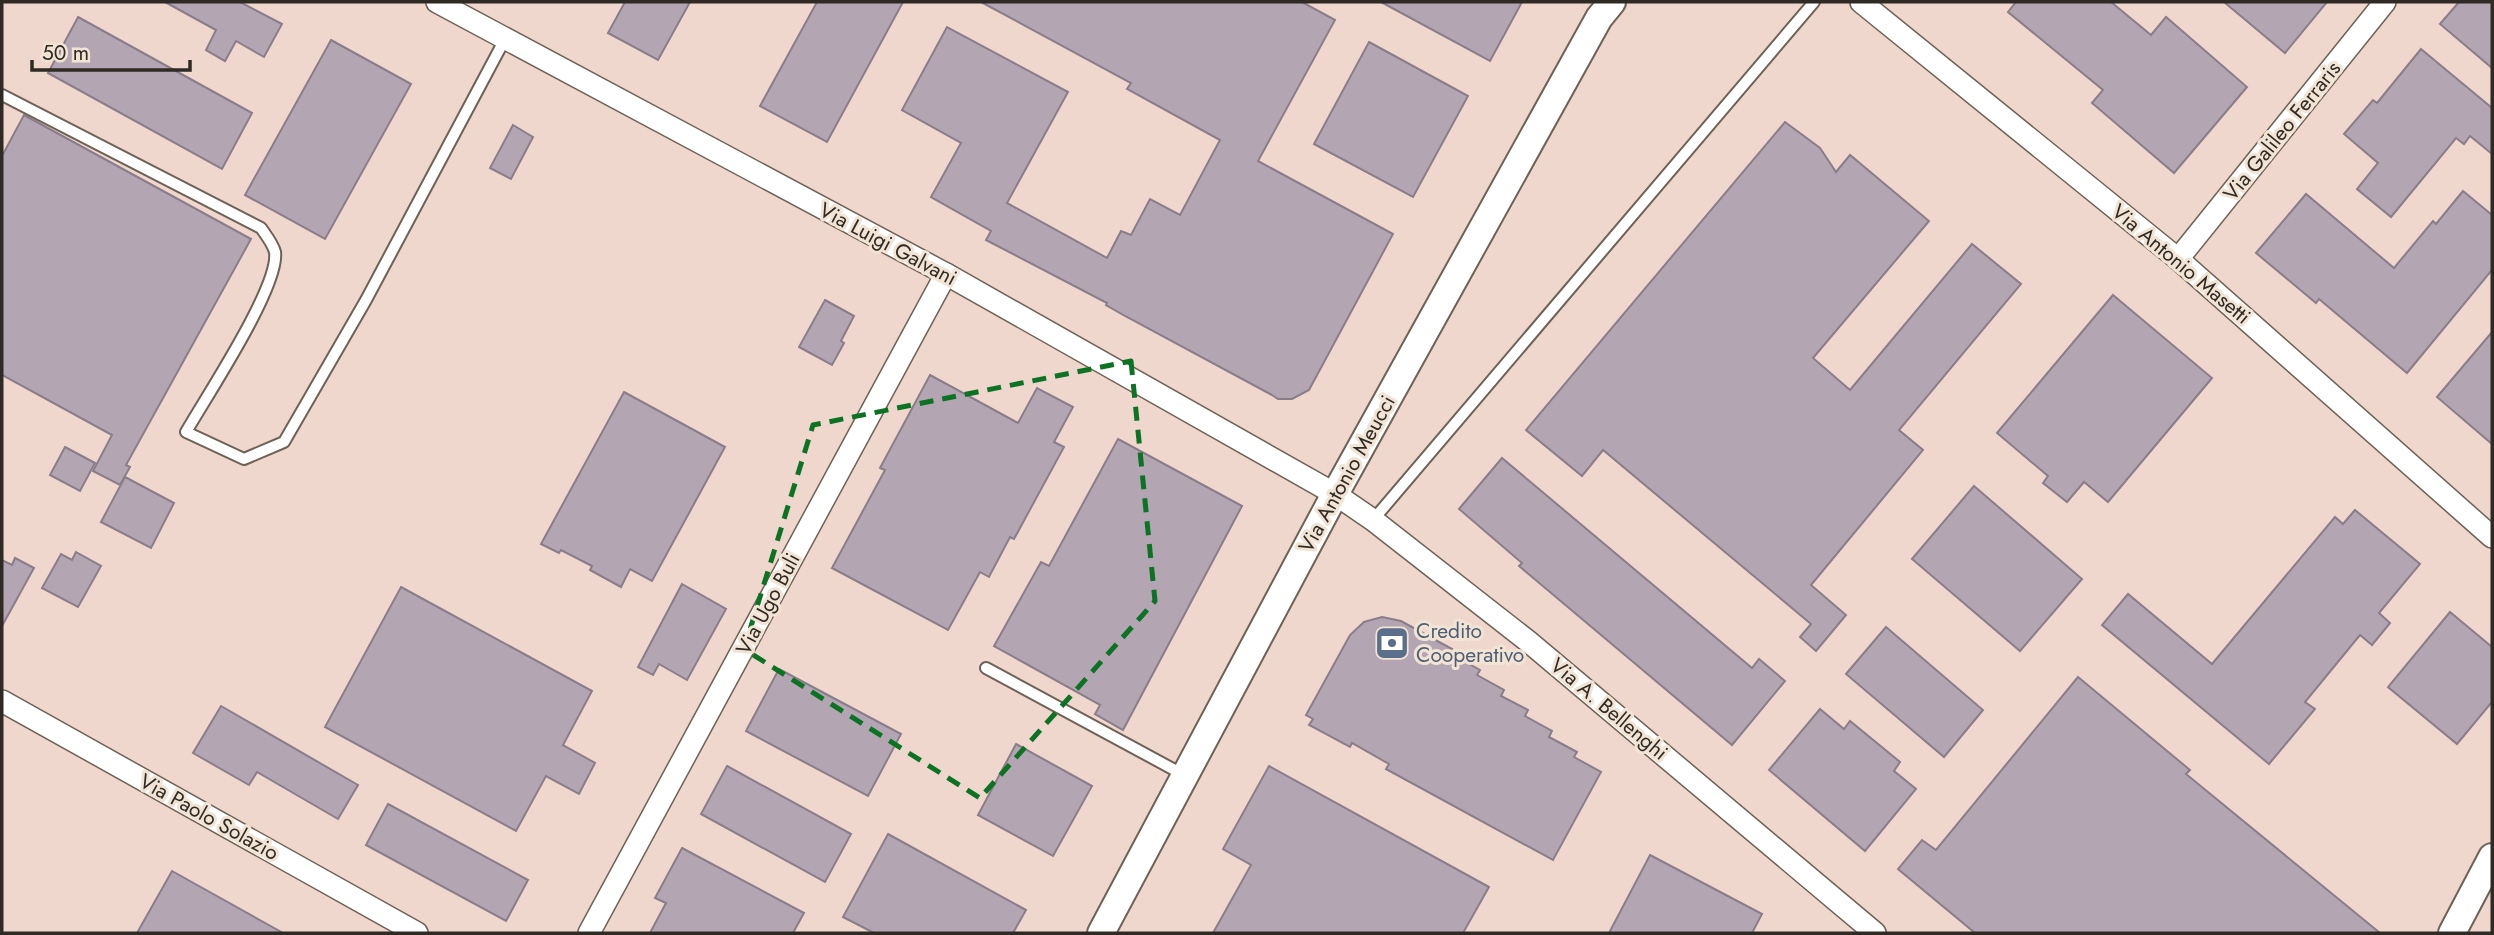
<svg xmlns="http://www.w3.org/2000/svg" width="2494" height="935" viewBox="0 0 2494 935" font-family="Jost,sans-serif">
<rect width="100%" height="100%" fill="#f2e4d5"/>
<rect fill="#efd7cd" x="2" y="2" width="2490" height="931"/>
<g fill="#b4a5b3" stroke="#8a7d8a" stroke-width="2">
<polygon points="165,2 240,2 282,24 264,57 236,41 225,61 206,50 216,30"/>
<polygon points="625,2 690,2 658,60 608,33"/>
<polygon points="817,2 903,2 827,142 760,106"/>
<polygon points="981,2 1302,2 1335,20 1258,161 1393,234 1309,390 1292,399 1278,399 1272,395 1125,316 1106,305 1107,303 986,240 991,231 931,197 961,143 902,110 947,27 1068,92 1007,203 1107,258 1121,231 1131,235 1150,199 1180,215 1220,140 1127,89 1131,83"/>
<polygon points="1381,2 1522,2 1490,61"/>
<polygon points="2016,2 2111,2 2151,35 2166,17 2247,87 2174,173 2092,103 2103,90 2008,12"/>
<polygon points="2224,2 2327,2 2285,53"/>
<polygon points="2459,2 2492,2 2492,68 2440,24"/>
<polygon points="78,17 252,113 222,169 48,73"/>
<polygon points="331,40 411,84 325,239 245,195"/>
<polygon points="1369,42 1468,96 1413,197 1314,144"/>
<polygon points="2421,49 2492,108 2492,154 2470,136 2464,144 2456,138 2391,217 2357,189 2378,163 2344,134 2373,100 2377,103"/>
<polygon points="24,115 251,239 126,465 130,467 120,485 93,471 112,435 2,375 2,156"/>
<polygon points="1785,122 1820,148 1836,172 1850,155 1929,221 1813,358 1850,390 1972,244 2021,284 1899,430 1923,450 1811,585 1846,615 1816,651 1800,637 1811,624 1603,450 1582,476 1526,430"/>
<polygon points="513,125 533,137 511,179 490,168"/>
<polygon points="2463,191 2492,215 2492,270 2407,373 2319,299 2316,303 2256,253 2306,194 2394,268 2433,221 2436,224"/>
<polygon points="2113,295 2212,378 2108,502 2084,482 2067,502 2043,483 2048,476 1997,433"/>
<polygon points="825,300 854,316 841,341 844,343 832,365 799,347"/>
<polygon points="2492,332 2492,444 2437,397"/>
<polygon points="930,375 1018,423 1037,388 1073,407 1054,442 1064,447 1014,539 1010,537 989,577 980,572 948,630 832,568 885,470 880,468"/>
<polygon points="624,392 725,447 652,581 630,569 621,587 590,570 592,566 561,550 559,553 541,544"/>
<polygon points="1118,439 1242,506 1123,730 1095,714 1100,705 994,646 1041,562 1049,566"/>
<polygon points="65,447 95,463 80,491 50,475"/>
<polygon points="1502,458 1752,668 1759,659 1785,681 1732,745 1519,566 1522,563 1459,509"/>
<polygon points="125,477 174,503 151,548 101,522"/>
<polygon points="1974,486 2082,579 2020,651 1912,559"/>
<polygon points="2355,510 2420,564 2379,613 2390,623 2372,645 2360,635 2305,702 2315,709 2269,764 2102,625 2128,594 2212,664 2335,517 2343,524"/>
<polygon points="76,552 101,566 78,607 42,588 61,554 72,560"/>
<polygon points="15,558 34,568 2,626 2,560 12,565"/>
<polygon points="682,584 726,609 687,680 659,664 653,675 638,667"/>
<polygon points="401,587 592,691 563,745 595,763 579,794 546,776 516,831 325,727"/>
<polygon points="2450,612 2492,647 2492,702 2457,744 2388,687"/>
<polygon points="1382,617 1401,621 1452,649 1450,653 1480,670 1477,675 1504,690 1501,696 1528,710 1525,716 1552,731 1549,737 1577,752 1574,757 1601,772 1553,860 1386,769 1389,764 1352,743 1350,747 1309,725 1313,719 1306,715 1350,635 1364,622"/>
<polygon points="1886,627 1983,710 1944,757 1846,674"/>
<polygon points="779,669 901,734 868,796 746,731"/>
<polygon points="2078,677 2190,770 2186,774 2380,933 1975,933 1898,869 1922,840 1936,850"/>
<polygon points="221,706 358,785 338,819 257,772 249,785 193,753"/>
<polygon points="1820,709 1844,729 1850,721 1900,762 1894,771 1916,789 1865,851 1769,770"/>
<polygon points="1016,744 1092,786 1053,856 978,815"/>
<polygon points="727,766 851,834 825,882 701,814"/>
<polygon points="1269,766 1489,887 1463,933 1213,933 1251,865 1223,849"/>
<polygon points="388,804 528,880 506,921 366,845"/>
<polygon points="888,834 1026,910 1013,933 874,933 843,917"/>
<polygon points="682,848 804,913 793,933 650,933 666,903 655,898"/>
<polygon points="1650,855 1762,914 1752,933 1609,933"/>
<polygon points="172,871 283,933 137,933"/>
</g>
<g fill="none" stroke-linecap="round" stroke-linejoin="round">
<g stroke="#6e6155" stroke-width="14">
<g id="service">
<path d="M2,95l259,133c5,7 12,16 14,24 5,34 -69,145 -89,180l58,27 40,-17 82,-142 139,-261"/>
<polyline points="1373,520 1814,2"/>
<polyline points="986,668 1184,775"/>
</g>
</g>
<g stroke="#6e6155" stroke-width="24">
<g id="minor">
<polyline points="437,2 946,274 1335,494 1373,520 1529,642 1875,933"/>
<polyline points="1861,2 2178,259 2492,537"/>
<polyline points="2178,259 2385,2"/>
<polyline points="2,701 417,933"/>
<polyline points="589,933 946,274"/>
</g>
</g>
<g stroke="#6e6155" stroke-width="30">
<g id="tertiary">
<polyline points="1101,933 1335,494 1599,18 1612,2"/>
<polyline points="2452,933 2492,857"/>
</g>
</g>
<use href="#service" stroke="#fff" stroke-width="10"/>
<use href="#minor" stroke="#fff" stroke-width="21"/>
<use href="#tertiary" stroke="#fff" stroke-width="26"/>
</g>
<path fill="none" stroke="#0c7325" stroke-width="5" stroke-dasharray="14 9" stroke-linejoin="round" d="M1131,361l24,240 -175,197 -236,-149 69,-224z"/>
<defs>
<g id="bank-square" transform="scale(1.75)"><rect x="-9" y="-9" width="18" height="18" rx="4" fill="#5c6f8a" stroke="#f2e4d5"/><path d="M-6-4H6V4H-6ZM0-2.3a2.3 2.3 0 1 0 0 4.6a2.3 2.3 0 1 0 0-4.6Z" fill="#fff"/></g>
</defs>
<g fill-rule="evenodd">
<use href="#bank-square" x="1392" y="643"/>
</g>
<g text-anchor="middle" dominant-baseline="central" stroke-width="6" stroke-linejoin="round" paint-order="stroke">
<g font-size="21" fill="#2f2a24" stroke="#f2e4d5">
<text transform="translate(2282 131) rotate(-51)">Via Galileo Ferraris</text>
<text transform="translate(888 244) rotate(28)">Via Luigi Galvani</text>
<text transform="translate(2181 264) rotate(40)">Via Antonio Masetti</text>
<text transform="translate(1347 474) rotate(-61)">Via Antonio Meucci</text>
<text transform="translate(768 604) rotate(-62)">Via Ugo Buli</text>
<text transform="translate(1609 709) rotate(40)">Via A. Bellenghi</text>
<text transform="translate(209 817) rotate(29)">Via Paolo Solazio</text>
</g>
<g font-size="21" fill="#4e5e75" stroke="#f2e4d5" text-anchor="start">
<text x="1416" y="631">Credito<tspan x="1416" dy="24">Cooperativo</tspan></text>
</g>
</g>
<rect width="2494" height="935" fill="none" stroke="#2f2a24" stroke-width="7"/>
<path d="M32 60v10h158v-10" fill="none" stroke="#2f2a24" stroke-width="3.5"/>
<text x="42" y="60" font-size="21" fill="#2f2a24" stroke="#f2e4d5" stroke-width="5" paint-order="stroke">50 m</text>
</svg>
